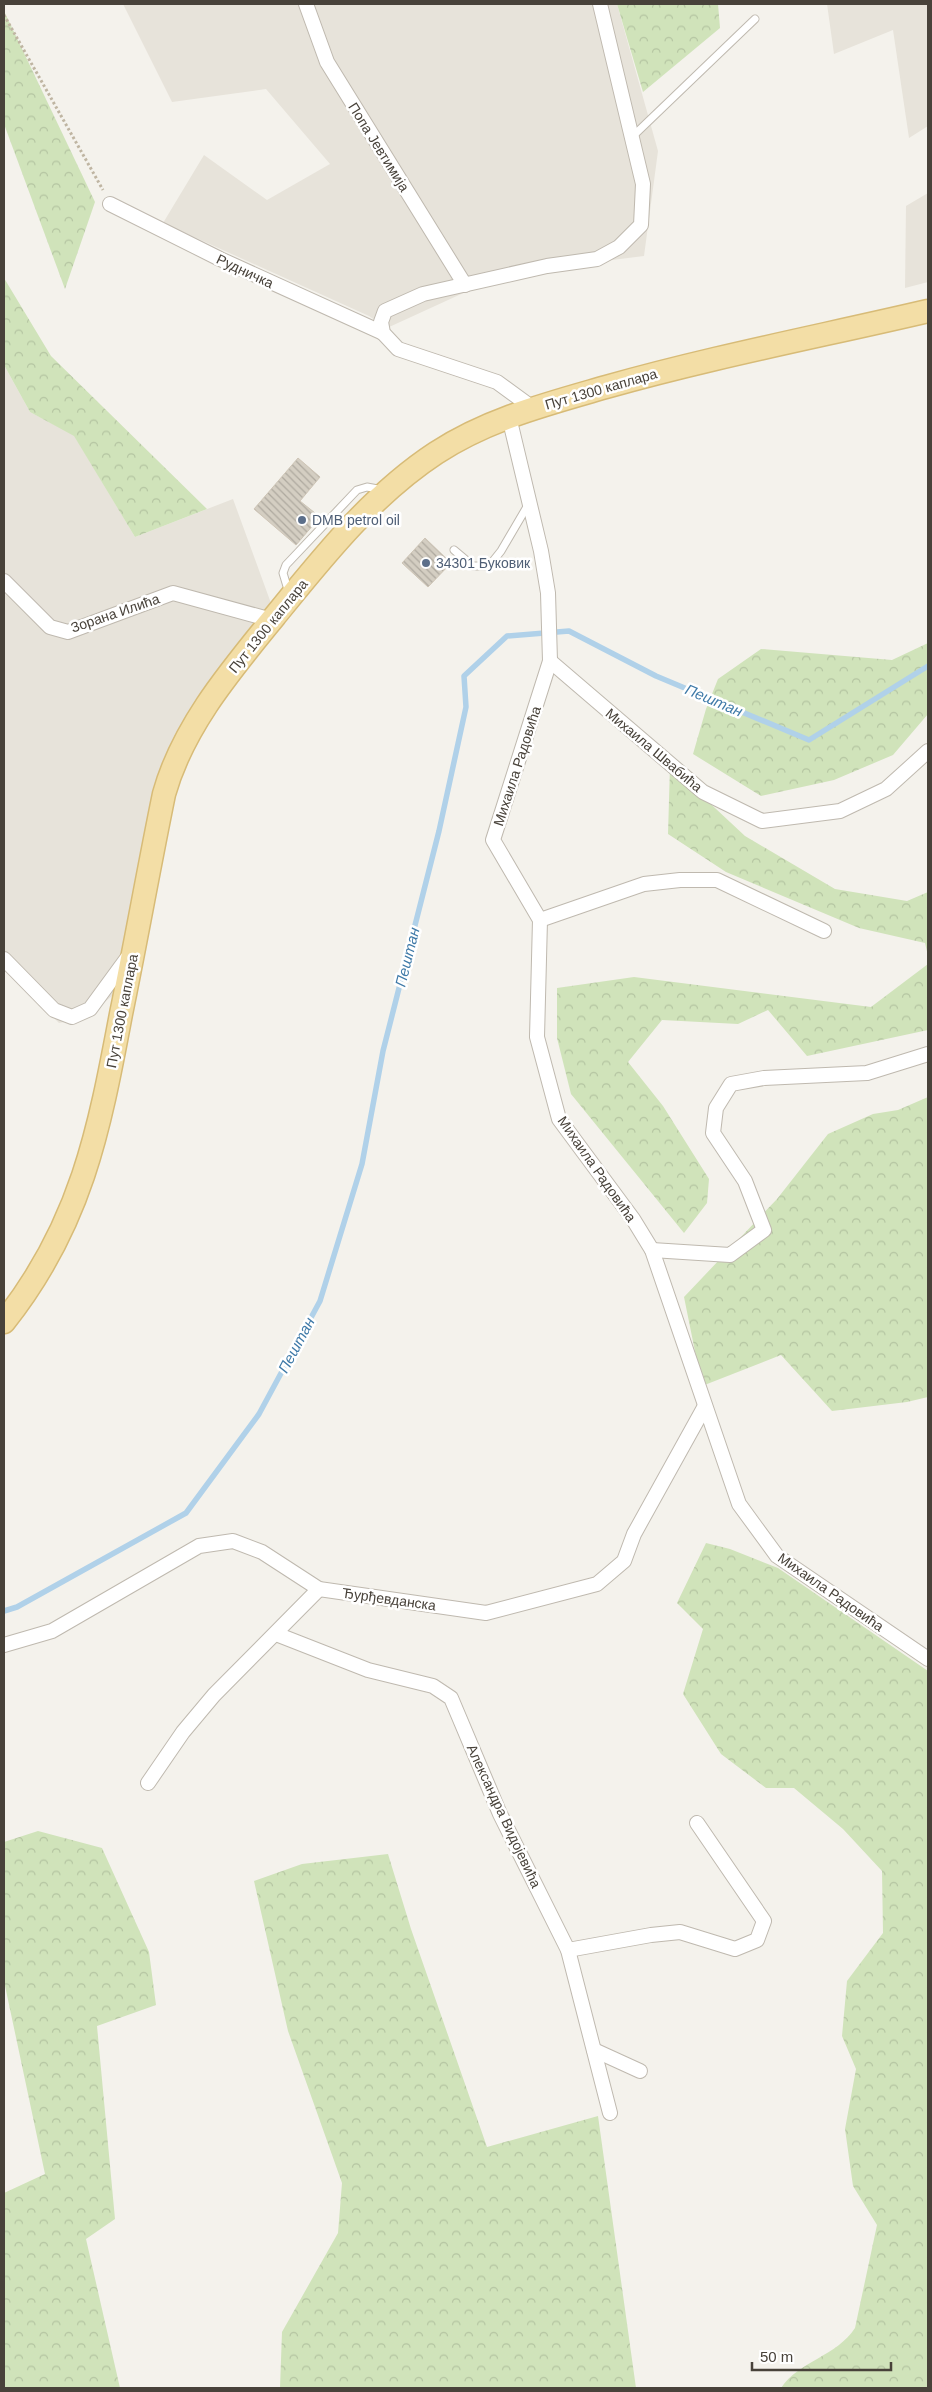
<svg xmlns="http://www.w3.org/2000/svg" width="932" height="2392" viewBox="0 0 932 2392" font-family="Helvetica,sans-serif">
<defs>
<pattern id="forest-crowns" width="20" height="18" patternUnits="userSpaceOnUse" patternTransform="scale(1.25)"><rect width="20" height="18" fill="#d0e3ba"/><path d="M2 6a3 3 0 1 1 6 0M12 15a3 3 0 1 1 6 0" fill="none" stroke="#b4c4a1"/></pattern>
<pattern id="building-back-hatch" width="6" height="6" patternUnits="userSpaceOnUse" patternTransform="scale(1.25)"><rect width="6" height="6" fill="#d4cec2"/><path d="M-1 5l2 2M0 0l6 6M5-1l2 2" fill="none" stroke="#aea99f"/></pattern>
</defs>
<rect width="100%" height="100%" fill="#f4f2ec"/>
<g fill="#e7e3da">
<polygon points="123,4 617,4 658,151 644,256 507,273 387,328 369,316 163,223 204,155 267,200 330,164 266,89 172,102"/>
<polygon points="827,4 928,4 928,126 909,138 893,30 834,54"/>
<polygon points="928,193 928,282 905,288 906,206"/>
<polygon points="4,365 30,412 74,435 135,537 233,499 272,606 179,728 153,794 128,983 85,1018 59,1023 4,968"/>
</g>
<g fill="url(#forest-crowns)">
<polygon points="617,4 718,4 720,28 643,92"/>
<polygon points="4,11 95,202 65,289 4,124"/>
<polygon points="4,278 51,356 207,509 135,537 74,436 30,412 4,365"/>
<polygon points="928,643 928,714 893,755 834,780 761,796 693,754 706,709 718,679 761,649 892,660"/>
<polygon points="670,766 745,836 835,889 907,901 928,892 928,956 925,943 859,928 726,872 668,834"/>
<polygon points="928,964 928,1030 807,1056 768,1010 738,1024 662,1020 628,1062 663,1106 709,1179 707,1203 684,1233 571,1094 557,1038 557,988 634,977 871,1007"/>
<polygon points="928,1097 928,1397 907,1402 832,1411 781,1355 702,1386 684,1297 777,1199 828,1134 873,1114 898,1110"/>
<path d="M706,1543l24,6 48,19 150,103v717h-147c18,-27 56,-32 74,-60l22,-103 -24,-39 -8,-57 11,-60 -14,-33 5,-55 36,-48 -1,-62 -39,-42 -49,-41h-28l-45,-34 -38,-60 20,-65 -26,-26z"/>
<polygon points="38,1831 102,1848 149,1952 156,2005 97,2026 115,2219 86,2239 120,2388 4,2388 4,2193 45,2174 4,1981 4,1842"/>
<polygon points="388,1854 411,1929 487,2147 598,2116 636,2388 280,2388 282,2332 338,2233 342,2183 288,2031 254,1881 302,1864"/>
</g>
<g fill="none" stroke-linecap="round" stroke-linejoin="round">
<polyline stroke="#b0d1e9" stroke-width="5.5" points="4,1611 17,1607 186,1513 259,1414 320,1301 362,1164 383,1051 439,831 466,707 464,676 507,636 569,631 656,676 809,740 928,666"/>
</g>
<g fill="url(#building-back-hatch)" stroke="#cec5b6">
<polygon points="298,458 320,477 300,501 320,517 296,545 254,509"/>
<polygon points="425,538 451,563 428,587 402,563"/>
</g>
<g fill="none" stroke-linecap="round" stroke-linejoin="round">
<g stroke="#bfb9af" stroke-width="9">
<g id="service">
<polyline points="632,137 755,19"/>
<polyline points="454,550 473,566 489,566 501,551 528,505"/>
<polyline points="289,593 283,573 286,565 357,490 367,487 383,490"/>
</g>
</g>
<g stroke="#bfb9af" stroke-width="16">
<g id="minor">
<polyline points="306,4 327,62 465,285"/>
<polyline points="110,204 220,259 383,333"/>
<polyline points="534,409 497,382 398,349 383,333 381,322 385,311 423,294 547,266 597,259 619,247 641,225 643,184 600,4"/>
<polyline points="509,417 541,551 548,593 550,661 493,840 540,920 537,1037 559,1119 633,1219 652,1250 739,1504 777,1556 928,1659"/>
<polyline points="4,581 50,627 68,632 173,593 272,620"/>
<polyline points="550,661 703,792 762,821 840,811 886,789 928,751"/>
<polyline points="540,920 644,884 680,880 717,880 824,931"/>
<polyline points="4,959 54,1010 72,1017 90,1009 128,957"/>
<polyline points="652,1250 730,1255 764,1230 745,1181 713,1133 716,1108 731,1084 764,1078 867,1073 928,1054"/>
<polyline points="276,1634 368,1670 433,1686 451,1698 500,1814 568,1950 610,2113"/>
<polyline points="4,1645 52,1631 199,1546 233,1541 262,1552 319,1589 486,1613 597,1584 624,1561 634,1534 705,1406"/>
<polyline points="148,1783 183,1732 214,1695 319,1589"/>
<polyline points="568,1950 651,1935 680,1932 735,1949 757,1940 764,1921 697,1823"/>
<polyline points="594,2050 640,2071"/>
</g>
</g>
<g stroke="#d7bb77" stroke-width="25">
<path id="primary" d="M4,1322c77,-97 95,-191 117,-308 15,-73 28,-147 43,-220 19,-68 67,-124 111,-178 48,-59 97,-121 161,-163 52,-34 111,-49 170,-66 106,-30 215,-51 322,-76"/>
</g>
<polyline stroke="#bfb5a2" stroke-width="3" stroke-dasharray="2.5 2.5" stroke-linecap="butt" points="4,15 103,190"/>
<use href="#service" stroke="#fff" stroke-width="7"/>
<use href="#minor" stroke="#fff" stroke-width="14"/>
<use href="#primary" stroke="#f3dea6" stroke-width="22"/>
</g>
<g fill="#5c6f8a" stroke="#fff" stroke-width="2">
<circle cx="302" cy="520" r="5"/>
<circle cx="426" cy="563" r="5"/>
</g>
<g text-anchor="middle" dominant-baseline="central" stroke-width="5" stroke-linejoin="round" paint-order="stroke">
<g font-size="14" fill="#48423a" stroke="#fff">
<text transform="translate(379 147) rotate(58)">Попа Јевтимија</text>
<text transform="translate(245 271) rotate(25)">Рудничка</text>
<text transform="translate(601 389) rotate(-16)">Пут 1300 каплара</text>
<text transform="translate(115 613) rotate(-19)">Зорана Илића</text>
<text transform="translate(268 626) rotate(-51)">Пут 1300 каплара</text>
<text transform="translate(654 750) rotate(40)">Михаила Швабића</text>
<text transform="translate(517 766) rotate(-72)">Михаила Радовића</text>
<text transform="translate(122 1011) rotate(-79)">Пут 1300 каплара</text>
<text transform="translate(597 1169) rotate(55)">Михаила Радовића</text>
<text transform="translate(831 1592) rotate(35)">Михаила Радовића</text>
<text transform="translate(389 1599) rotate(8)">Ђурђевданска</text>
<text transform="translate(504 1816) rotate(65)">Александра Видојевића</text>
</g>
<g font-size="14" fill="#4e5e75" stroke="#fff" text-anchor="start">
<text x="312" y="520">DMB petrol oil</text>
<text x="436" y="563">34301 Буковик</text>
</g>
<g font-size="15" font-style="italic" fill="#3f7aa8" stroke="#fff">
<text transform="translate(714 700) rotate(23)">Пештан</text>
<text transform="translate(407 957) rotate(-76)">Пештан</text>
<text transform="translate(296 1345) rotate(-62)">Пештан</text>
</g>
</g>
<rect width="932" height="2392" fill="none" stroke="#48423a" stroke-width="10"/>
<path d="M752 2362v8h139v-8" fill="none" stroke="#48423a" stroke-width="2.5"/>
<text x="760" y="2362" font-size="15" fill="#48423a" stroke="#ffffff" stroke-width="4" paint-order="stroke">50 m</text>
</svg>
